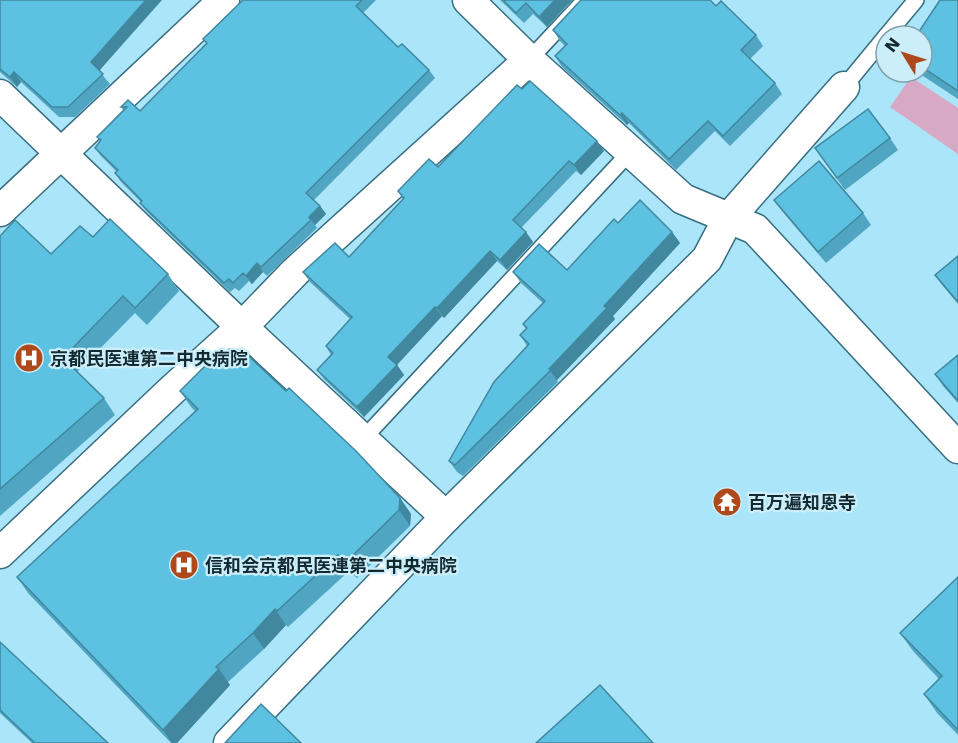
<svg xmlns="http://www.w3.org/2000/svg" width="958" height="743" viewBox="0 0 958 743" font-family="'DejaVu Sans','Noto Sans JP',sans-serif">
<rect width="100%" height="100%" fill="#abe5f9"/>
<polygon fill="#d8a9c5" points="911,77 958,108 958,154 890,107"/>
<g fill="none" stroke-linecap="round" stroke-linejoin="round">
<g stroke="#376e80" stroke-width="18">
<g id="service">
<polyline points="886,36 916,0"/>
<polyline points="529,60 585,0"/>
<polyline points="844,87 886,36"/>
<polyline points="363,439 631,151"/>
</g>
</g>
<g stroke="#376e80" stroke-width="33">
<g id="minor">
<polyline points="468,0 529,60 683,199 755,229 958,448"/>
<polyline points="0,95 242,327 446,517"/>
<polyline points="0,211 224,0"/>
<polyline points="0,553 172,390 242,327 295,272 529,60"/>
<polyline points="229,743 446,517 707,259 728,219 844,87"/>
</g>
</g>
<use href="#service" stroke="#fff" stroke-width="15"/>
<use href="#minor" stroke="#fff" stroke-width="30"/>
</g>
<g fill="#50a6c2">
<polygon points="0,0 123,43 99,71 110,84 75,117 59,117 21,82 17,87 0,72"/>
<polygon points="243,0 376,0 363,13 398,47 429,70 435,78 314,200 320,206 326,214 315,225 317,228 267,276 263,272 252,284 249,281 239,291 235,288 230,292 146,211 140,203 141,202 121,182 115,173 117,172 101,156 95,148 100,141 97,137 123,110 121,107 128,100 140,111 207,44 203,39"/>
<polygon points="500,0 572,0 547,27 533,14 524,23"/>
<polygon points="958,0 958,99 917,72 922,72 922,36"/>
<polygon points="716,6 756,35 763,46 750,59 775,83 782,94 730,146 715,131 676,170 629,123 627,125 562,67 555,56 565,46 560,41 553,30"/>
<polygon points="522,89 604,151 581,175 576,171 521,228 533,242 507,270 497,261 444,318 442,316 397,365 404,375 364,417 324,379 317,370 331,355 326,346 350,319 310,282 303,272 349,257 403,199 398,191 438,167"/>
<polygon points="890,138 898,150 845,190 815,148"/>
<polygon points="774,200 863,213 871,225 826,263 782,211"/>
<polygon points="618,223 672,232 680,243 613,316 615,319 557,380 558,382 463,476 457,472 449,461 527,346 520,335 526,329 523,324 543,303 521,283 513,272 567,270"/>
<polygon points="0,236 51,254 93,237 168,274 179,291 147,325 135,313 77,372 104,398 115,415 0,516"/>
<polygon points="958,256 958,304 943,286 935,275"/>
<polygon points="958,355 958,403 943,386 935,374"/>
<polygon points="210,369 400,498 411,514 410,526 357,578 349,571 288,627 286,625 264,649 228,682 230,685 177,743 171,743 28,593 17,577 195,411 191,407 180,391"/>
<polygon points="958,577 958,735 937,713 924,694 939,679 913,651 900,633"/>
<polygon points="0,642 108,743 32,743 0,713"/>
</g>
<g fill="#41879e">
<polygon points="146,0 162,0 98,72 91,62"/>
<polygon points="555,0 572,0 547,27 539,17"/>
<polygon points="14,72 21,82 17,87 10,77"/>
<polygon points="622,113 629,123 627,125 620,115"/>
<polygon points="597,141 604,151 581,175 574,165"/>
<polygon points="320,206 326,214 315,225 309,217"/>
<polygon points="526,232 533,242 507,270 500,260"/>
<polygon points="672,232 680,243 613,316 615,319 557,380 549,369 604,306"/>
<polygon points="490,251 497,261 444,318 437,308"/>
<polygon points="257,263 263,272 252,284 246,276"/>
<polygon points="435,307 442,316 395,367 388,357"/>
<polygon points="397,365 404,375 364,417 357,407"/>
<polygon points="400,498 411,514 410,526 399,510"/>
<polygon points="275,609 286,625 264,649 253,633"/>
<polygon points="219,669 230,685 177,743 172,743 163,730"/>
</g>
<g fill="#5dc1e1" stroke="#41879e" stroke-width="1.5">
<polygon points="0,0 146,0 91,62 103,74 68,107 52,107 14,72 10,77 0,69"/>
<polygon points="243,0 362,0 356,6 398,47 402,44 429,70 306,193 320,206 309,217 311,220 261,267 257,263 246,276 243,273 233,283 229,279 224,283 140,203 142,201 115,173 118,170 95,148 101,140 97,137 127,107 121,107 128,100 140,111 207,43 203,39"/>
<polygon points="503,0 555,0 539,17 526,3 516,13"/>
<polygon points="581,0 710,0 716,6 721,1 756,35 741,50 775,83 723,136 708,121 669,159 622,113 620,115 555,56 567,44 553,30"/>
<polygon points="940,0 958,0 958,91 922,67 922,36 916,36"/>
<polygon points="530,81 597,141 574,165 569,161 513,220 526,232 500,260 490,251 437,308 435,307 388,357 397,365 357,407 317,370 333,353 326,346 352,317 303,272 335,243 349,257 404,198 398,191 429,159 438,167 517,85 522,89"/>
<polygon points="868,109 890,138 837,178 815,148"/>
<polygon points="819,161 863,213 818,252 774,200"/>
<polygon points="640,200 672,232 604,306 607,308 549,369 551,370 455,465 449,461 494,382 529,344 520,335 527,328 523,324 545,301 513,272 539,244 567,270 614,219 618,223"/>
<polygon points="110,219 168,274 135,308 123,296 63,358 104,398 0,489 0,236 15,220 51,254 80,226 93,237"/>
<polygon points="958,256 958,302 935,275"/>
<polygon points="229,349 242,350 286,391 289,388 356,451 400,498 399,510 346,562 338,555 277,611 275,609 253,633 216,667 219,669 163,730 17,577 198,409 180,391 206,365 210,369"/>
<polygon points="958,355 958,401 935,374"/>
<polygon points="958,577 958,730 924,694 942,676 900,633"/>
<polygon points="0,642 108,743 35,743 0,710"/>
<polygon points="600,685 653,743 536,743"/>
<polygon points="261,704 301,743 225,743"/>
</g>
<defs>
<g id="hospital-disc" transform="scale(1.5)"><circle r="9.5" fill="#ae491b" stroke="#cceefa"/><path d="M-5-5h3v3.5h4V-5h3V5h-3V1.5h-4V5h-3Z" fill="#fff"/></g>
<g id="temple-disc" transform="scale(1.5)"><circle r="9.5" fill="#ae491b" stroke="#cceefa"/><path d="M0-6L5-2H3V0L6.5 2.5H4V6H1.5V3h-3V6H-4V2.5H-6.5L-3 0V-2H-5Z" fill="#fff"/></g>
</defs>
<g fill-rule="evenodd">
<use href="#hospital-disc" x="29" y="358"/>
<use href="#temple-disc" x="727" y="502"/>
<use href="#hospital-disc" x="184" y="565"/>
</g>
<g text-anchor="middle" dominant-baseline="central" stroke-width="4.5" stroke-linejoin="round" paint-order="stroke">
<g font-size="18" font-weight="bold" fill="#132a31" stroke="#cceefa" text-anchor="start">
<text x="50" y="358">京都民医連第二中央病院</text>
<text x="748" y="502">百万遍知恩寺</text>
<text x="205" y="565">信和会京都民医連第二中央病院</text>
</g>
</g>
<g transform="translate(904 54) rotate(308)"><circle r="28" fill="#cceefa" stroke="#82a0aa" stroke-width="1.5"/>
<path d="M0-4.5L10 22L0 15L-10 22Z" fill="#ae491b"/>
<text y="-9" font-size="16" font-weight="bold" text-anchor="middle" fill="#132a31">N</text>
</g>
</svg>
